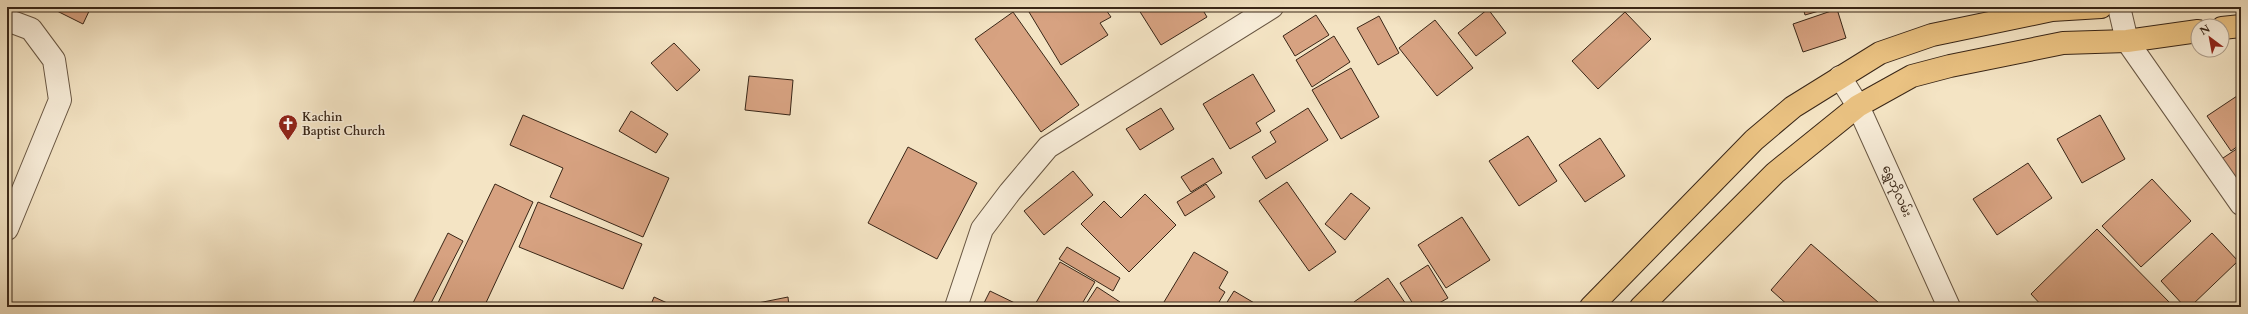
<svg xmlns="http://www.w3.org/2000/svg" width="2248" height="314" viewBox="0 0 2248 314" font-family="Cardo,'Noto Sans Myanmar',serif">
<rect width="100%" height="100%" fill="#f4e4c4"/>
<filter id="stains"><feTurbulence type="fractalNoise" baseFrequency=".005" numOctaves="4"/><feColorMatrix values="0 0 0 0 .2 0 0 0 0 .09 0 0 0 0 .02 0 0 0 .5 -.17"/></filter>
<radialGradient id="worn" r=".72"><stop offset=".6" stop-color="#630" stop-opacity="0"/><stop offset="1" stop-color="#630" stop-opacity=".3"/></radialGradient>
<g fill="#d7a281" stroke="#392617">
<polygon points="56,7 91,7 83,24 55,10"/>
<polygon points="1026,7 1104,7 1111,17 1100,23 1108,35 1061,65"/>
<polygon points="1137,7 1201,7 1207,17 1161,45"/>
<polygon points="1803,7 1833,7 1805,15"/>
<polygon points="1488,9 1506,33 1476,56 1458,33"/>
<polygon points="1837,9 1846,38 1803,52 1793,24"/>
<polygon points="1013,12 1079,105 1041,132 975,39"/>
<polygon points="1625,12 1651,39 1598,89 1572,61"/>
<polygon points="1316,15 1329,35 1295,56 1283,36"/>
<polygon points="1379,16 1399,53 1378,65 1357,28"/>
<polygon points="1435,20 1473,68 1437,96 1399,48"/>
<polygon points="1334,36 1350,62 1312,87 1296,60"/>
<polygon points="674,43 700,70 677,91 651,63"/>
<polygon points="1351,68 1379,117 1341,139 1312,90"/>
<polygon points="1253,74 1275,111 1256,123 1261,131 1230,149 1203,104"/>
<polygon points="749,76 793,80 790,115 745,110"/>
<polygon points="2237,96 2241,102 2241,144 2231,151 2207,116"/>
<polygon points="1161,108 1174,129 1140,150 1126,129"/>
<polygon points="1308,108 1328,140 1266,179 1252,157 1276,142 1270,132"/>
<polygon points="631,111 668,134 656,153 619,131"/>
<polygon points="523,115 669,178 643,237 550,197 563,168 510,145"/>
<polygon points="2100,115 2125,159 2082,183 2057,139"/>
<polygon points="1528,136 1557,181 1519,206 1489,161"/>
<polygon points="1600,138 1625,176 1585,202 1559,165"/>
<polygon points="2241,146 2241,192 2220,160"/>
<polygon points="908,147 977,183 937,259 868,223"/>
<polygon points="1213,158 1222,173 1191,192 1181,177"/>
<polygon points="2028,163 2052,198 1997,235 1973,199"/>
<polygon points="1073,171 1093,195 1044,235 1024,211"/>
<polygon points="2152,179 2191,221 2141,267 2102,226"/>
<polygon points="1287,182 1336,252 1309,271 1259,201"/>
<polygon points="495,184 533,202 484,307 436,307"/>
<polygon points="1206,184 1215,197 1185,216 1177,202"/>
<polygon points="1351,193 1370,208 1345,240 1325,224"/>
<polygon points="1145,194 1176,225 1129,272 1081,224 1104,201 1121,218"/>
<polygon points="538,202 642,244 623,289 519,247"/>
<polygon points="1462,217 1490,260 1446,288 1418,245"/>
<polygon points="2097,229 2174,307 2043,307 2031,294"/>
<polygon points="448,233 463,241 429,307 411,307"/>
<polygon points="2212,233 2238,261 2190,307 2185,307 2161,281"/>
<polygon points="1811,244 1879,303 1876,307 1790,307 1771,290"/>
<polygon points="1067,247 1120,278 1113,291 1059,259"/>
<polygon points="1194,252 1228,272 1219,288 1225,292 1216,307 1161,307"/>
<polygon points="1060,262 1095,282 1080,307 1036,307 1034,306"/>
<polygon points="1428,265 1448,298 1432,307 1415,307 1400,283"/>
<polygon points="1388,278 1408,307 1358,307 1354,302"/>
<polygon points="1097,287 1120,302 1117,307 1084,307"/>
<polygon points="990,291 1023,307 982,307"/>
<polygon points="1234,291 1261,307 1224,307"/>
<polygon points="654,297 676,307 650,307"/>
<polygon points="788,297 789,307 754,307 753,304"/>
</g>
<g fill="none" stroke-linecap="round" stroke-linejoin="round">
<g stroke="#685642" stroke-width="24">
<g id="minor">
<polyline points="2119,7 2127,41 2241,204"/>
<polyline points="7,20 31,29 54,60 60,100 7,229"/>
<polyline points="1840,77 1858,106 1949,307"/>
<polyline points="956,307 982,229 1010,192 1048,147 1272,7"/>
</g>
</g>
<g stroke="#392617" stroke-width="24">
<g id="major">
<polyline points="2222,28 2241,26"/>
<polyline points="1591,307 1754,140 1793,107 1880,53 1932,35 2052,10 2101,7"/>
<polyline points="1641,307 1775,173 1858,106 1912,76 1950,66 2063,43 2127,41 2198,31"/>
</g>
</g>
<use href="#minor" stroke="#f8edd9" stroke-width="22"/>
<use href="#major" stroke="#eac282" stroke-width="22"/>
</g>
<defs>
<g id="church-pin" transform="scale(1)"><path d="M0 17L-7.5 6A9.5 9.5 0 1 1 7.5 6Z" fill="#8f2418" stroke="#f8edd9"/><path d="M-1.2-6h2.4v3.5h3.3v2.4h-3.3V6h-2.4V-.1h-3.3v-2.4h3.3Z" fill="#fff"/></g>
</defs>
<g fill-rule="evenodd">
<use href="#church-pin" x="288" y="124"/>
</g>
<g text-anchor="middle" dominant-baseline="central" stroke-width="3" stroke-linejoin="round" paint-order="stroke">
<g font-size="12" font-weight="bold" fill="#392617" stroke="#f8edd9" text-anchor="start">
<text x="302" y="117">Kachin<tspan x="302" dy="14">Baptist Church</tspan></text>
</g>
<g font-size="12" fill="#392617" stroke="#f8edd9">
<text transform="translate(1897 191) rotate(66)">ရွှေဘိုလမ်း</text>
</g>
</g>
<rect width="2248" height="314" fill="none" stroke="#f4e4c4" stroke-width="24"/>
<rect x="8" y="8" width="2232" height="298" fill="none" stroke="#392617" stroke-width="2"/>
<rect x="12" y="12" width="2224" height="290" fill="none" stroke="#392617"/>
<g transform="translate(2210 38) rotate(328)"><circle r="19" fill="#f8edd9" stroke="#ac9d8b"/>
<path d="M0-3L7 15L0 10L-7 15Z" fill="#8f2418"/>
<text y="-6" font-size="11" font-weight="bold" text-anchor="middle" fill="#392617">N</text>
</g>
<rect width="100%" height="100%" filter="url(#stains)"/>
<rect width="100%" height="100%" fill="url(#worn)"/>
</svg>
